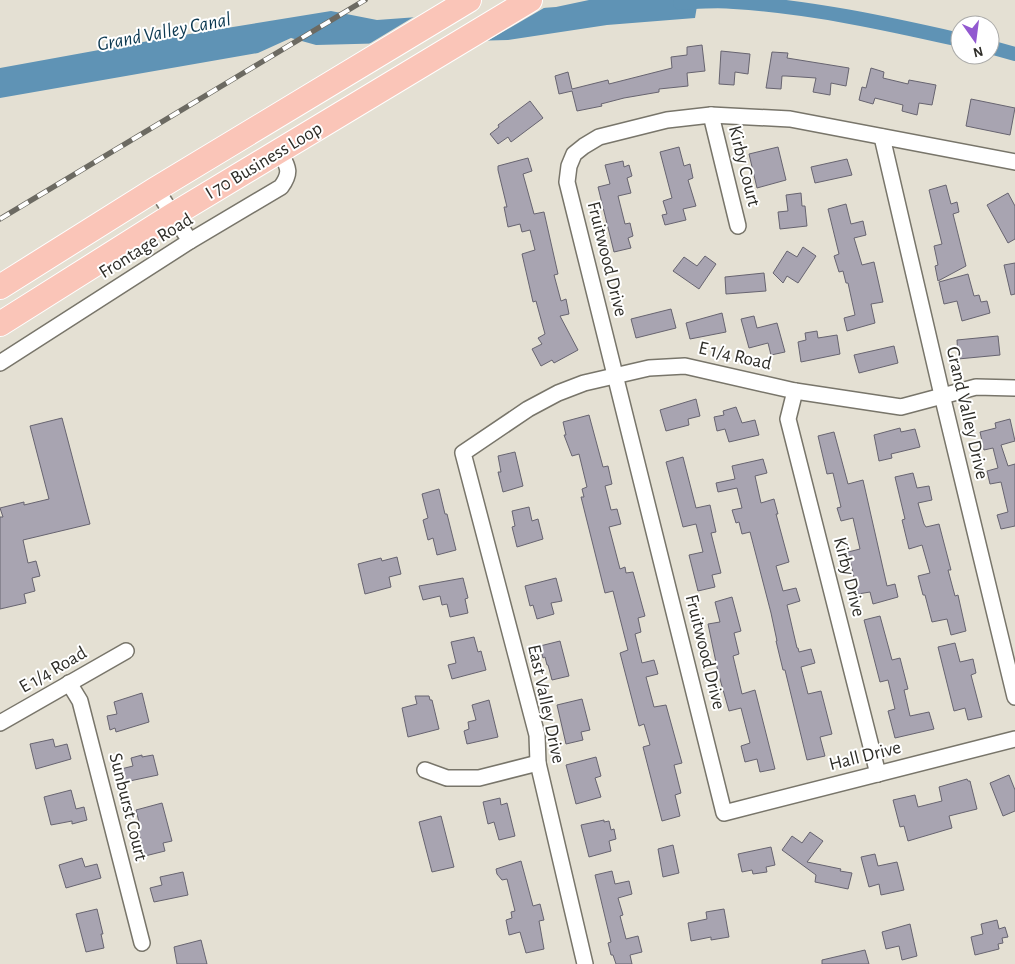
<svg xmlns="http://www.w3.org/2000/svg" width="1015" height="964" viewBox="0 0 1015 964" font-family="'Alegreya Sans',sans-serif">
<rect width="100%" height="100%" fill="#e4e0d3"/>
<polygon fill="#5f93b5" points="589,0 698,0 695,18 607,25 508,40 316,45 291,38 258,53 0,98 0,68 165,38 331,11 377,20 556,7"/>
<polygon fill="#e4e0d3" points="549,5 484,43 364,47 417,15"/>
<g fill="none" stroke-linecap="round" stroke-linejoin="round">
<g stroke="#5f93b5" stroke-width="14">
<path d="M680,3c18,-1 36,-3 54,-1 77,5 151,21 226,38"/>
<polyline points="990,47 1015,54"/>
</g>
</g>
<g fill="#a8a4b1" stroke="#676470">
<polygon points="702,45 705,71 687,73 688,86 659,89 659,92 624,98 601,104 602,106 577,111 572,91 559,94 555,76 568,72 572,89 608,80 609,84 672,68 671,57 687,55 687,47"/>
<polygon points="721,51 750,54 748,74 735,72 734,85 719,84"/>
<polygon points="772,52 788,53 787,58 849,68 846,86 831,83 830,95 813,92 816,78 786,76 782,76 781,89 766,88"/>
<polygon points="871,68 884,72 883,78 908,84 909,80 936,85 932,105 919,103 917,115 902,111 903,105 875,98 873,104 859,100 862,87 866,88"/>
<polygon points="971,99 1015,108 1010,135 966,126"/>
<polygon points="530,101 543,118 511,142 508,137 498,144 490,134 499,127 498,125"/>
<polygon points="679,147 684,166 690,164 693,178 688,180 696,206 683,209 686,220 665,225 662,215 667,214 663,201 672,198 660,152"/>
<polygon points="778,147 786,180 757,188 749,154"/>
<polygon points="528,158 532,171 523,174 534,214 544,212 558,274 554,275 561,301 566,299 569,314 560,316 578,350 554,363 552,360 541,366 532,349 542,344 538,338 545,334 536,301 533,302 522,254 535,250 530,230 522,232 520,224 508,227 504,207 507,207 498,170 498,166"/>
<polygon points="847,159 852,175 815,183 811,167"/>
<polygon points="623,161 624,167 629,165 632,176 627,178 631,193 618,196 625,224 630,223 633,236 628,238 631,248 614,252 598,187 610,184 605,165"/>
<polygon points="946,185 951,204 957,202 959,212 953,214 966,266 938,281 935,266 938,265 934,246 942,244 929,190"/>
<polygon points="801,193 802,206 805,206 807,226 780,229 778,212 788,211 786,195"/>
<polygon points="1008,193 1015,206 1015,239 1008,243 987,205"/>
<polygon points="846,204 851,224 863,221 866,235 854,238 862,265 874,262 883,302 871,304 875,323 847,331 844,318 855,315 848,283 846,283 843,271 839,272 834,256 839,254 828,209"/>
<polygon points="803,247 816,256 798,283 787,276 783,283 773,273 787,251 797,257"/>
<polygon points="705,256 716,264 699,289 673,271 684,257 697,266"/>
<polygon points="1015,263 1015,294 1011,295 1004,265"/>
<polygon points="764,273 766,291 726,294 725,277"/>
<polygon points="968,274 974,296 979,295 981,302 987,301 990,313 962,321 957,301 944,304 939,282"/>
<polygon points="671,309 676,328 636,338 631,319"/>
<polygon points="722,313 726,332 690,339 686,323"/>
<polygon points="754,316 757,328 777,323 785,352 771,355 768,343 749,348 741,319"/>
<polygon points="817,331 818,338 837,335 840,354 801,362 798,342 806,340 805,333"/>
<polygon points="998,336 1000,355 958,359 957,340"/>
<polygon points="894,346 898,363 859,373 854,355"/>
<polygon points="696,399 700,416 688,419 689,425 666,431 660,410"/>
<polygon points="736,407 742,423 755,420 759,435 729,442 725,429 717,431 714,417 724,415 723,411"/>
<polygon points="589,415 603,467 608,466 612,484 605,486 611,510 617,509 621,524 609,527 620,569 625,567 626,573 633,572 645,616 638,618 641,632 635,634 642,663 654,660 658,674 646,677 654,707 666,705 682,763 674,765 681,793 675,795 680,816 662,821 643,747 650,745 644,724 639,726 620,653 628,650 613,591 605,593 581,497 584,497 582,489 587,487 579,454 572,456 564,435 566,435 563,422"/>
<polygon points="62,418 90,524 23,540 28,563 36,561 40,576 32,578 35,591 24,594 26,603 0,609 0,517 3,517 0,508 24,502 24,505 49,499 30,426"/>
<polygon points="1010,419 1015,441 1001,445 1008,466 1015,464 1015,526 1001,529 997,515 1008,512 1001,482 990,484 987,471 998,468 993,448 984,450 980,432 996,428 995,423"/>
<polygon points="900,428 901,432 915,429 920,447 891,454 892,458 879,461 874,435"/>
<polygon points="834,432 848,484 863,480 887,586 895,584 898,597 873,604 870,592 858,594 848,552 860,549 853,518 841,521 837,508 841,507 833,473 827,474 818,436"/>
<polygon points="515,452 523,486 503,492 498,472 501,472 498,456"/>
<polygon points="683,457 696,508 710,505 716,532 711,533 721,573 712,575 715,587 698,591 689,555 703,552 696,524 683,527 666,462"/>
<polygon points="763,459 767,473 755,476 761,503 774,499 778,514 776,514 789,562 776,566 783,591 796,588 800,601 787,605 797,648 798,648 799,652 811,649 815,663 801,667 808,694 821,691 832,734 820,737 825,756 807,760 785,670 783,670 776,641 777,641 771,613 750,532 742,534 739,522 736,523 732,510 742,508 737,488 718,492 716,483 735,479 732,466"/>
<polygon points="913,473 917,488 929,486 932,500 918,503 924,524 926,527 939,524 951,570 948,570 955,596 958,595 966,631 951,635 947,619 932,622 925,595 923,595 918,576 930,573 922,545 909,549 902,520 905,519 895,477"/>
<polygon points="439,489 445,514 447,514 456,550 437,555 433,538 428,540 423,520 428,518 422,494"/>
<polygon points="529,507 532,521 538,519 543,539 517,547 512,527 515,526 512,511"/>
<polygon points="397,557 401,574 389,577 391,587 365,594 358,564 381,558 382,561"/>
<polygon points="463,578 468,598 465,599 468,613 450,617 447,604 442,605 440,596 423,600 419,586"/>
<polygon points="556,578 562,601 551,603 554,614 537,619 533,605 530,606 525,586"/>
<polygon points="732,597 741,631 734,633 739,654 733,656 742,694 755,690 775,769 760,772 757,759 745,762 741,746 750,743 741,708 729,711 718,672 708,624 720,622 715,602"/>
<polygon points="880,616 892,660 900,658 908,689 904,690 910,716 929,712 934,729 895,738 888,711 895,709 888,680 880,682 864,620"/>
<polygon points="474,637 478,652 481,651 486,670 452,679 448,665 456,663 451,642"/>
<polygon points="560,641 569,676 552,680 548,665 547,665 545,657 543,658 540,646"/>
<polygon points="955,643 960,662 973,659 976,673 971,675 982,717 968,720 965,708 954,711 938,647"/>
<polygon points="142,693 149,722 116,732 115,728 110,730 107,716 117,714 114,702"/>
<polygon points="415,696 429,696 430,700 432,700 439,729 408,737 402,708 417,704"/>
<polygon points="582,699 590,730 581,732 583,740 566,744 557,705"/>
<polygon points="489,700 498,737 467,744 464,731 469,729 468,722 476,720 472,705"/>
<polygon points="53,739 55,747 67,744 71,759 36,769 30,744"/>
<polygon points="142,755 142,757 153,755 158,775 125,782 121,769 133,766 131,758"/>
<polygon points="596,757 601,776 595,778 601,797 576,804 566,765"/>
<polygon points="1009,775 1015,790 1015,811 1003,816 990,783"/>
<polygon points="967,779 968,781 970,781 977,809 949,816 952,828 908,841 904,826 900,827 893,800 915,795 918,807 942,801 939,787"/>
<polygon points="71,790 76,809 84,807 87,820 72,824 72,821 51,825 44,797"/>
<polygon points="500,798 501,805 507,803 515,836 499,840 494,822 488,824 483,802"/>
<polygon points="162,803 172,841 163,843 165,851 145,856 138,831 141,830 136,810"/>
<polygon points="441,816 454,867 432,872 419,822"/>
<polygon points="604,820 604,822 609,821 611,830 614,829 616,839 609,841 611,851 589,857 581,825"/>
<polygon points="810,832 823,841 807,862 841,869 840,871 852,873 848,889 815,882 816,875 782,850 792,836 802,843"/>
<polygon points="673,845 679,873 663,877 658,849"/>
<polygon points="771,847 775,865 766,867 767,872 753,874 752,870 742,872 738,854"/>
<polygon points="875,854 878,866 897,862 904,890 881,895 879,884 869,887 861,857"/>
<polygon points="82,858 85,867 97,864 101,878 66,888 59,865"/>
<polygon points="521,861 533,906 540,904 544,920 539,921 544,949 526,953 520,932 509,935 506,920 512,918 511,912 515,911 507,879 502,880 497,874 496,869"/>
<polygon points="612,871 615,884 629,881 632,894 618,898 623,915 620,916 626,939 638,936 642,952 630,955 632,964 616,964 613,955 611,955 608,943 611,942 595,875"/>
<polygon points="183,872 188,895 154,902 150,888 162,885 160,877"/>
<polygon points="97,909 103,934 101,934 104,948 86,952 76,914"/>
<polygon points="724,909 729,937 711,940 711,937 691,941 688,923 707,919 706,912"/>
<polygon points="997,920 999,929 1005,927 1008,937 1002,938 1003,943 998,944 999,949 975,955 971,937 983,934 981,924"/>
<polygon points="910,924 917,956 902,960 899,946 886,949 882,932"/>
<polygon points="201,940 207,964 177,964 174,947"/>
<polygon points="865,950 869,964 822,964 822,960"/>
</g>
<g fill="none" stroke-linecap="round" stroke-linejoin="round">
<g stroke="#78756a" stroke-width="18">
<g id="street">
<polyline points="711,115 738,226"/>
<polyline points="882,137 942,395 1015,697"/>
<polyline points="1015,162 790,119 711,115 667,120 599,137 584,146 574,154 569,166 567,182 724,813 1015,739"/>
<polyline points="156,189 190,241"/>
<path d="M0,363l190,-122 91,-54c11,-15 7,-20 -1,-35"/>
<polyline points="795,391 788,419 878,774"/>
<polyline points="69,683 80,701 142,943"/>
<polyline points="0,723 126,651"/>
<polyline points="425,770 447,778 479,778 538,763"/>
<polyline points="585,964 538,763 537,735 463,453 528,409 558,393 584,383 649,368 685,366 795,391 901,407 976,387 1015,388"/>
</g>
</g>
<g stroke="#fff" stroke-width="26">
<g id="primary">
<polyline points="0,287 156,189 469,0"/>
<polyline points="0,324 173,215 530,0"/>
</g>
</g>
<use href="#street" stroke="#fff" stroke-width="15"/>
<use href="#primary" stroke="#fac5b8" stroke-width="24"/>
<g stroke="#6c6a62" stroke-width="5.5">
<polyline id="rail" points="0,219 365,0"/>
</g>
<use href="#rail" stroke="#fff" stroke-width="4" stroke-dasharray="11" stroke-linecap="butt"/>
</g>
<g text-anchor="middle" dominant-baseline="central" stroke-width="4" stroke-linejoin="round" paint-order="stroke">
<g font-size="19" fill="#2e2d28" stroke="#fff">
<text transform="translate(264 161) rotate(-31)">I 70 Business Loop</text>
<text transform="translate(744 166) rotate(76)">Kirby Court</text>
<text transform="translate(146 246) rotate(-32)">Frontage Road</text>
<text transform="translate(607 259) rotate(76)">Fruitwood Drive</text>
<text transform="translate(735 356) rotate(13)">E 1/4 Road</text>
<text transform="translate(967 413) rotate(77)">Grand Valley Drive</text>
<text transform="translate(849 577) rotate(76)">Kirby Drive</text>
<text transform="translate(705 652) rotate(76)">Fruitwood Drive</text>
<text transform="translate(53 670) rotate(-30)">E 1/4 Road</text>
<text transform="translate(546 704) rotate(78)">East Valley Drive</text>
<text transform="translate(865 756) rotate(-14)">Hall Drive</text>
<text transform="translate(128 807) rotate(76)">Sunburst Court</text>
</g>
<g font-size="20" font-style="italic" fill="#0c3951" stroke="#fff">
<text transform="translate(164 32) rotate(-11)">Grand Valley Canal</text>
</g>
</g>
<g transform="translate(975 40) rotate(166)"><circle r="24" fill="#ffffff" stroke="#ababa9"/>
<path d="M0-4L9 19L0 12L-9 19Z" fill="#9259d0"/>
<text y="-8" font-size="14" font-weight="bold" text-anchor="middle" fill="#2e2d28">N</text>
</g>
</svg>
